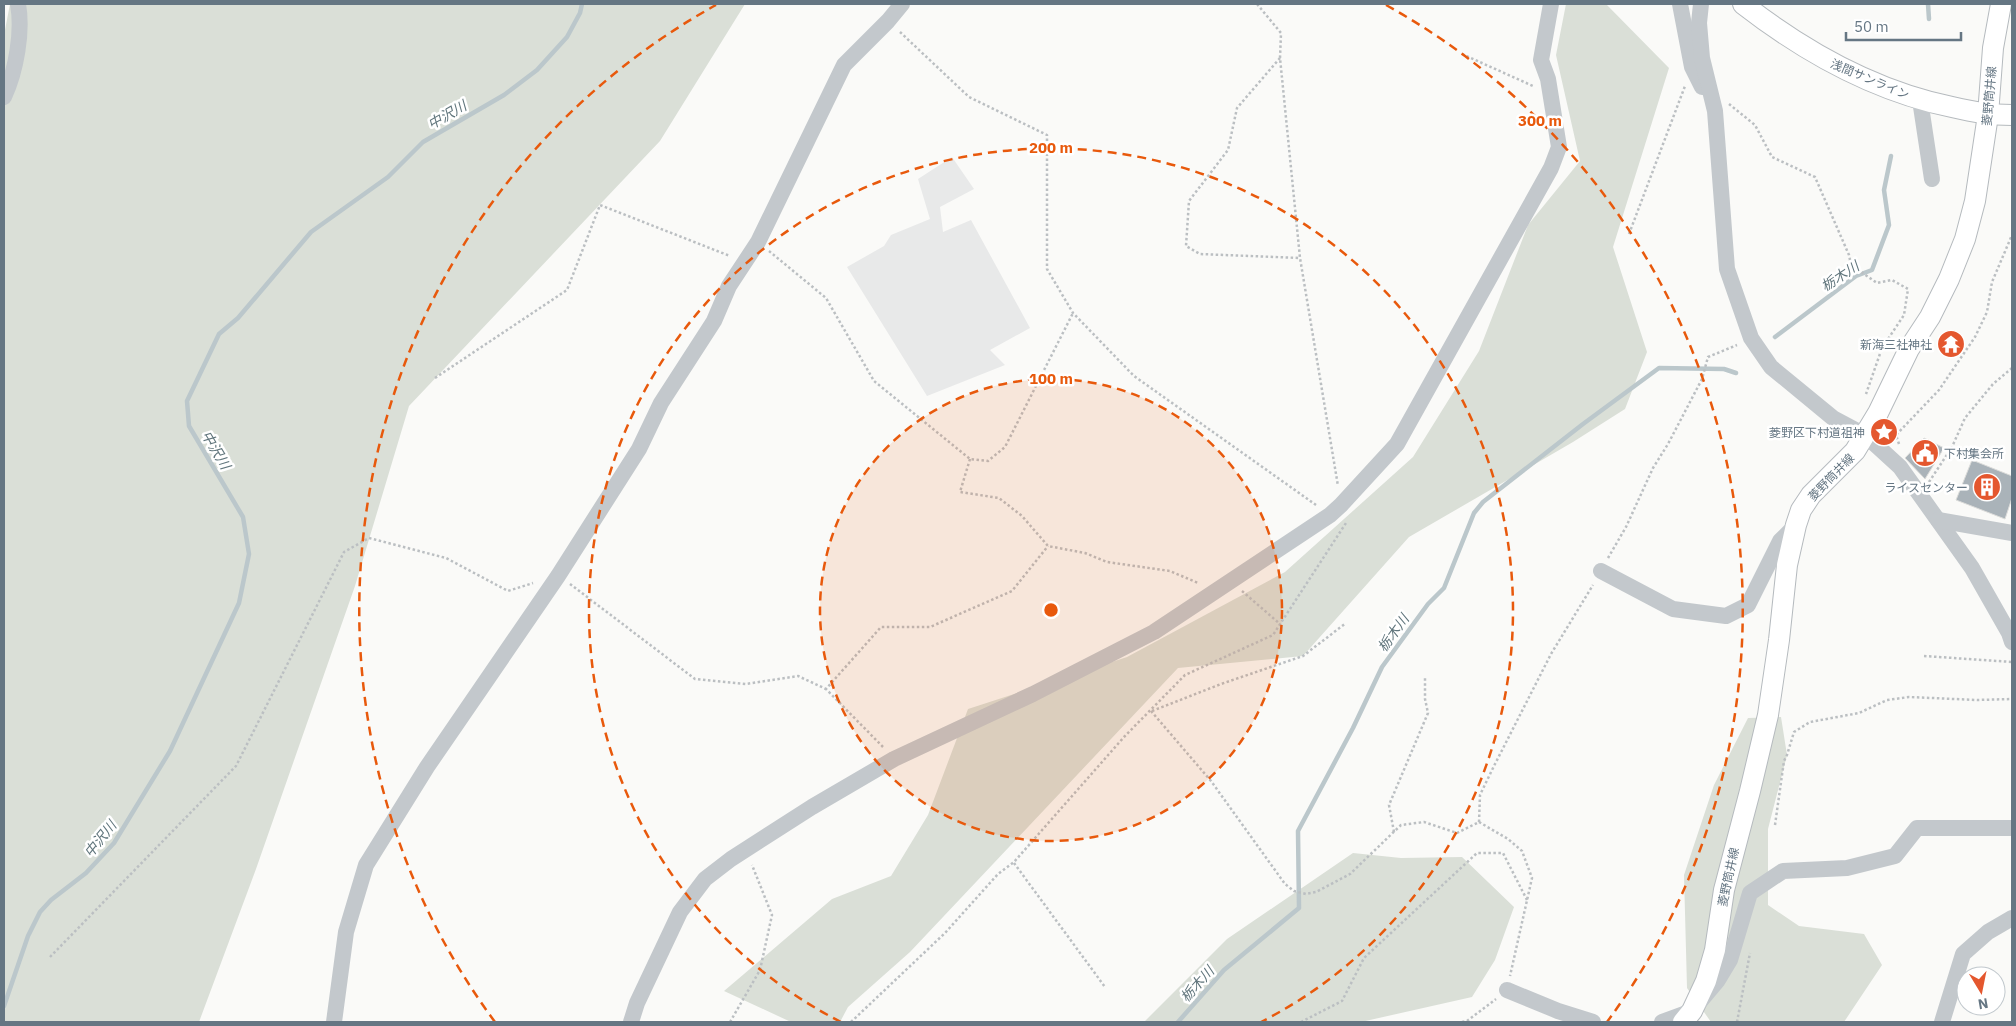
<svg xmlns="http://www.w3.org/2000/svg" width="2016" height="1026" viewBox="0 0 2016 1026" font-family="'IBM Plex Sans','Noto Sans JP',sans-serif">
<rect width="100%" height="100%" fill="#fafaf8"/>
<polygon fill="#e8e9e9" points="952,157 974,189 940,207 943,232 971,220 1030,328 990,350 1005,365 927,396 847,267 884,246 891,235 930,219 918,179"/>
<g fill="#dadfd7">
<polygon points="10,4 745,4 660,141 409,406 355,586 256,869 199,1022 4,1022 4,35"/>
<polygon points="1566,4 1606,4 1669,68 1613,247 1647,352 1625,409 1573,442 1409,537 1303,656 1178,668 910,952 848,1007 840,1022 791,1022 724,991 832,899 891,876 928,815 968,709 1127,657 1285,572 1413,457 1479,351 1528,225 1580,161 1556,55"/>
<polygon points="1781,717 1787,755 1768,829 1768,905 1799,926 1864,934 1882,965 1844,1022 1711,1022 1687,988 1684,875 1714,785 1748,718"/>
<polygon points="1353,853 1401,858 1462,857 1514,907 1495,960 1472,997 1361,1022 1144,1022 1227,939"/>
</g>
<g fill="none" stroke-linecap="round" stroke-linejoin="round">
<g stroke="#bbc7cb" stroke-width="4.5">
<polyline points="1928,4 1929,19"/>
<polyline points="1775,337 1856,276 1872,270 1889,225 1884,190 1891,156"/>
<polyline points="4,1006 28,936 40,912 51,900 86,873 114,843 170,751 239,603 249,554 243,517 189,426 187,401 219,334 238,318 311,232 388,177 423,142 504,95 537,70 567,37 580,13 582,4"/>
<polyline points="1178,1022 1224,970 1299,908 1298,831 1353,728 1382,667 1428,604 1444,588 1474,513 1483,502 1583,424 1659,368 1724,369 1736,373"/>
</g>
</g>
<g fill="#aab3b9" stroke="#dcdcda">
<polygon points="1924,438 1944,448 1925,479 1905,458"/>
<polygon points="1972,460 2012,476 2012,498 2005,519 1956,500"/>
</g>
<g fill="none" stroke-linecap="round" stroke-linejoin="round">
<g stroke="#b5babe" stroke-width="22">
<g id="major">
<path d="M1743,4c63,49 131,87 209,103 22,5 37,8 60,8"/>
<polyline points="1683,1022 1692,1011 1706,981 1715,950 1724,890 1750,791 1768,715 1779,640 1787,565 1796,525 1801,510 1811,495 1855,451 1878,413 1909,349 1930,317 1949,279 1965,239 1975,201 1988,115 1993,48 2001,4"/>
</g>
</g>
<g stroke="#bbbfc2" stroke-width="2.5" stroke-dasharray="2.5 2.5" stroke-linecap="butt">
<polyline points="1257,4 1281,33 1280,58 1300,258 1338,486"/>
<polyline points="900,32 969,97 1047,135 1047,269 1073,313 1134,376 1316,505"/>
<polyline points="1462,54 1533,86"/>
<polyline points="1280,58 1237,108 1228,150 1189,201 1186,246 1200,254 1300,258"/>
<polyline points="1729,104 1755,125 1772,157 1815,177 1849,255 1851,265 1877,283 1892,280 1908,289 1904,315 1882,348 1866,394"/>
<polyline points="1629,234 1685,86"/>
<polyline points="769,251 826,298 874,381 970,459 988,461 1005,447 1073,313"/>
<polyline points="435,378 567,290 600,205 730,256"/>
<polyline points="1899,444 1896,435 1939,390 1975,337 1987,312 1992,282 2012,235"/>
<polyline points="970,459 960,492 999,498 1022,516 1048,546 1085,553 1107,562 1170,571 1198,583"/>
<polyline points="1929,482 1952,447 1965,418 1993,384 2012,368"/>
<polyline points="1608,558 1626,527 1653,468 1668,444 1702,379 1708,357 1737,345"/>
<polyline points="570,584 695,679 746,684 798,676 826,689"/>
<polyline points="1242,591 1280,624"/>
<polyline points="1924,656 2012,662"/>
<polyline points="1151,711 1211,781 1285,884 1294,891 1306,894 1316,892 1350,874 1401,825 1424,822 1457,833 1479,822"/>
<polyline points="1152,711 1221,684 1303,656 1346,623"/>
<polyline points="883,747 826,689 881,627 930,627 1012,591 1048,546"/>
<polyline points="1479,822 1480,795 1494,766 1551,654 1593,585"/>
<polyline points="1479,822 1508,839 1522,851 1532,878 1510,976"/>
<polyline points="1775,825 1784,761 1787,755 1794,732 1810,722 1859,713 1887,700 1909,697 1977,700 2012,699"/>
<polyline points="1394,832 1389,805 1428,713 1425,699 1425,677"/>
<polyline points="1014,863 1105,987"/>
<polyline points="50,957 236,766 344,552 369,538 446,558 508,591 533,583"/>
<polyline points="730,1022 760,970 772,915 752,865"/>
<polyline points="851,1022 945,933 998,874 1014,862 1124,737 1185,675 1273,635 1346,523"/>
<polyline points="1301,1022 1342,1001 1364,958 1477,853 1503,853 1527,900"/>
<polyline points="1462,1022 1467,1021 1496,999"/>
<polyline points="1737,1022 1750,953"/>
</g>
<g stroke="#c3c8cc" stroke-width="16">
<polyline points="1680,4 1692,67 1702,87"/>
<polyline points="1701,4 1699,23 1702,58 1715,111 1727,269 1751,338 1771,367 1833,418 1865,435 1900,467 1972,568 2009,633 2012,642"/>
<path d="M4,97c12,-26 19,-65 14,-93"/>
<polyline points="1920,100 1932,179"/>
<polyline points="1938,520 2012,533"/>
<polyline points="1601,571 1673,609 1726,616 1748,605 1780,541 1796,525"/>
<polyline points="1507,990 1558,1011 1593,1022"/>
<polyline points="334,1022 346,932 366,865 427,767 558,576 639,449 661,403 714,321 729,286 758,242 844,65 888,21 902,4"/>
<polyline points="631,1022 637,1003 680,912 705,879 731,859 812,807 894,759 1033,694 1154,632 1330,515 1341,505 1397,444 1551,168 1559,147 1548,79 1541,60 1551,4"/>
<polyline points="1662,1022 1692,1011 1718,980 1730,960 1750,893 1783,871 1847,868 1895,856 1917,828 2012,828"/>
<polyline points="1942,1022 1963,954 1988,932 2012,918"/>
</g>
<use href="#major" stroke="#fff" stroke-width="20"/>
</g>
<circle cx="1051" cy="610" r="231" fill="#e8590c" fill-opacity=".12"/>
<g fill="none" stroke="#e8590c" stroke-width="2.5" stroke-dasharray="9 6">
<circle cx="1051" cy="610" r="231"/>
<path d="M841 1022A462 462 0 1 1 1261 1022"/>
<path d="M495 1022A692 692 0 0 1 716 5M1386 5A692 692 0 0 1 1607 1022"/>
</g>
<defs>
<g id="temple-disc" transform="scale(1.4375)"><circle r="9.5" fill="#e4572e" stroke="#fff"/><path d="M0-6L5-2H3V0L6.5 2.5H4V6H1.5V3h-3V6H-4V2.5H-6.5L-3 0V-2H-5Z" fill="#fff"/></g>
<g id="sight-disc" transform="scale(1.4375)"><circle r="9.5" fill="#e4572e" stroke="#fff"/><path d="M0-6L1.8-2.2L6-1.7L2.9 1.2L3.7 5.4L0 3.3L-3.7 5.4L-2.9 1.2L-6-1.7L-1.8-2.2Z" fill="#fff"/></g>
<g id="civic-disc" transform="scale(1.4375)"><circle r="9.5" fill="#e4572e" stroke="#fff"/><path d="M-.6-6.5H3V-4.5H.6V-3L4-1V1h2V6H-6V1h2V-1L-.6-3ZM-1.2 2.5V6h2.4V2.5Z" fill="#fff"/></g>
<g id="building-disc" transform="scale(1.4375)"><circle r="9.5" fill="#e4572e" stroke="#fff"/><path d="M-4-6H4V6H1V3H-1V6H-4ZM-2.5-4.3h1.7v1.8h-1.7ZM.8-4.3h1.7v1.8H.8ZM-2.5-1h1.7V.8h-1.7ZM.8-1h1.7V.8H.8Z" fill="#fff"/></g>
</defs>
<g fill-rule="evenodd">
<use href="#temple-disc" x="1951" y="344"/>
<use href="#sight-disc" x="1884" y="432"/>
<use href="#civic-disc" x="1925" y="453"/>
<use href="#building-disc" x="1987" y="487"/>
</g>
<g text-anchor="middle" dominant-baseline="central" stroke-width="5" stroke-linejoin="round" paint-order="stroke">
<g font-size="12" fill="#657683" stroke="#fff">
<text transform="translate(1870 79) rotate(23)">浅間サンライン</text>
<text transform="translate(1989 96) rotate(-85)">菱野筒井線</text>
<text transform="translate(1831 477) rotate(-46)">菱野筒井線</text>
<text transform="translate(1728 877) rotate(-78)">菱野筒井線</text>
</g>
<g font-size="12" fill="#657683" stroke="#fff" text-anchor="end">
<text x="1932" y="344">新海三社神社</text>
<text x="1865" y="432">菱野区下村道祖神</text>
<text x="1944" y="453" text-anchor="start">下村集会所</text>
<text x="1968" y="487">ライスセンター</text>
</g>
<g font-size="14" font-style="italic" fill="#60757c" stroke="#fff">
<text transform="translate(447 115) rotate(-30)">中沢川</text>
<text transform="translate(1840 276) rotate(-33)">栃木川</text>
<text transform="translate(216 450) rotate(59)">中沢川</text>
<text transform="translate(1393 633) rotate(-54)">栃木川</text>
<text transform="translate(100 839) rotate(-51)">中沢川</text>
<text transform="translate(1197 984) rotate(-48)">栃木川</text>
</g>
</g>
<circle cx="1051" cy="610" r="8" fill="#e8590c" stroke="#fff" stroke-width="2.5"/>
<g font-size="15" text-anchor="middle" font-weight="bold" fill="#e8590c" stroke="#fff" stroke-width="5" stroke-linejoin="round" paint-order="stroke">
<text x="1540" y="126">300 m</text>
<text x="1051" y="153">200 m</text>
<text x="1051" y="384">100 m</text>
</g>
<rect width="2016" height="1026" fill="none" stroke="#657683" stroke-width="10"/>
<g transform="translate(1981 991) rotate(170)"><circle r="24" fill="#ffffff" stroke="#c1c8cd"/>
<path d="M0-4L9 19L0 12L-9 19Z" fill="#e4572e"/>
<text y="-8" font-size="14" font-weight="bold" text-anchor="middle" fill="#657683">N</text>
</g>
<path d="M1846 32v8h115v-8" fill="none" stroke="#657683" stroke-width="2.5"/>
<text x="1854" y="32" font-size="15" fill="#657683" stroke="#ffffff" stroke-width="4" paint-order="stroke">50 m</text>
</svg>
